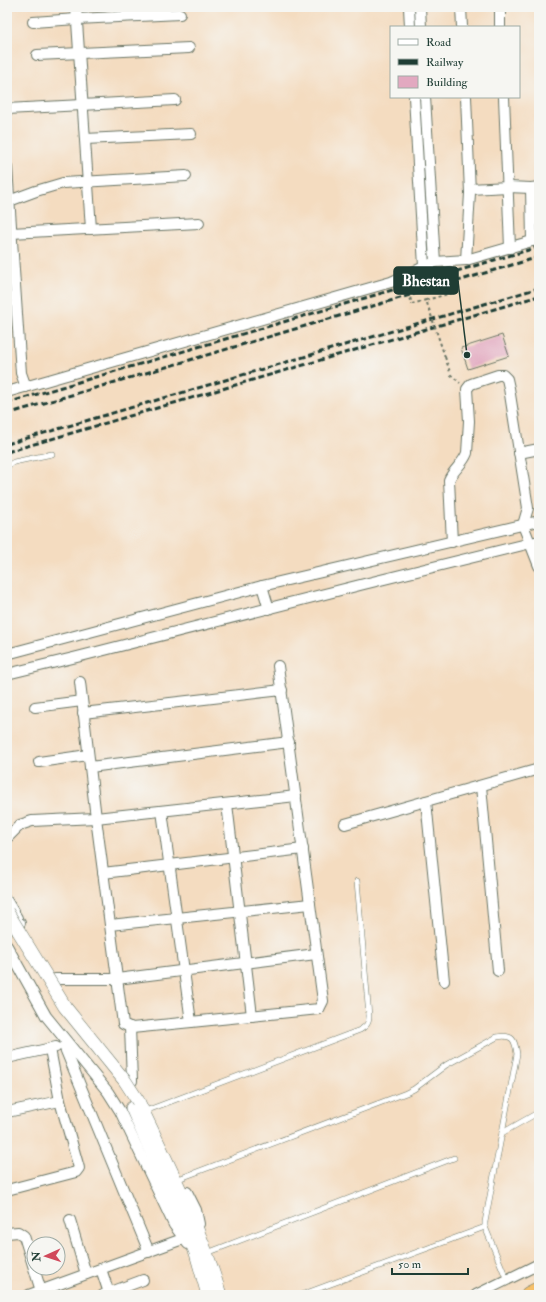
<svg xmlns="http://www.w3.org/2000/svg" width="546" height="1302" viewBox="0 0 546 1302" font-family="'IM FELL Double Pica',serif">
<rect width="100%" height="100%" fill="#f6f6f2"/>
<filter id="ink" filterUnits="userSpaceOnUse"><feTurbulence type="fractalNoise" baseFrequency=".025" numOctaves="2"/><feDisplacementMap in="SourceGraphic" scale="8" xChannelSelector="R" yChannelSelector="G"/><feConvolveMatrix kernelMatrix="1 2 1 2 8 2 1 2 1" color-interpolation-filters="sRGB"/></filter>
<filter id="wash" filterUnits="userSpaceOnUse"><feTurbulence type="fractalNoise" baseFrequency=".012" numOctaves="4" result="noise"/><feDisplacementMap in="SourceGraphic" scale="16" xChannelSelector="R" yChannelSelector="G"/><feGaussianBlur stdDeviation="0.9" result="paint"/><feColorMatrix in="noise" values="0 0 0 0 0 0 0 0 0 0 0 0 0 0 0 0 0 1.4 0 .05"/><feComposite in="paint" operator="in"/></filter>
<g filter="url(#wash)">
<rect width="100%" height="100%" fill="#f4dcc0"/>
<g id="blocks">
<polygon fill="#e2a9c0" points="502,335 509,356 468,369 461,348"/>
</g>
</g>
<g filter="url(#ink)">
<use href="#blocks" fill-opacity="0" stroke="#6a7565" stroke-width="1"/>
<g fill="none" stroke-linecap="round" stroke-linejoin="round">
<g stroke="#6a7565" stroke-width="6">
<g id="service">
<polyline points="7,466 14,462 52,454"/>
<path d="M148,1110l212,-80c6,-4 9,-6 9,-14l-12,-135"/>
<polyline points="502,1133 539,1112"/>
<path d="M181,1178l225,-85 8,-4 32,-24 51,-28c16,-3 18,3 20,17l-32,168v5l22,53"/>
<polyline points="207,1253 454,1158"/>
<polyline points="301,1295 485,1227"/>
</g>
</g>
<g stroke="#6a7565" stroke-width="12">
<g id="minor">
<polyline points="76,7 91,229"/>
<polyline points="409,7 410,27"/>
<polyline points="420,7 421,27"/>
<polyline points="461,7 462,27"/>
<polyline points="500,7 500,27"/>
<polyline points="33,22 77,19 180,14"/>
<polyline points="37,55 189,48"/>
<polyline points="414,97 424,266"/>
<polyline points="425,97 435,262"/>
<polyline points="466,97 470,193 466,260"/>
<polyline points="504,97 510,248"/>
<polyline points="7,109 175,100"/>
<polyline points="85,139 191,134"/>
<polyline points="7,167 21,373 26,387"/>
<polyline points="470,189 508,187 531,188"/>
<polyline points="9,201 36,191 63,183 186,176"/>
<polyline points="11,233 199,223"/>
<polyline points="532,241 531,188 539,187"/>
<polyline points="7,392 391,282 435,262 466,260 539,239"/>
<polyline points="519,453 539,449"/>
<path d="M452,542l-3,-62c4,-10 14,-16 18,-27l2,-32 -2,-32 4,-5 27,-9h5l4,4 2,9 19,120 -5,17 16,41"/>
<polyline points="262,586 269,609"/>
<polyline points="7,654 262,586 539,521"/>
<polyline points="7,674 77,657 364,584 539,541"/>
<polyline points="80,682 96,818 123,1024 132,1028 319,1009 323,1001 278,666"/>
<polyline points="35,707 82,701"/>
<polyline points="83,713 282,690"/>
<polyline points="39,762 88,755"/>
<polyline points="90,767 289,742"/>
<polyline points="481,786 498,971"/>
<polyline points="426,801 444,981"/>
<polyline points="227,804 252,1016"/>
<polyline points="162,811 191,1022"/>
<polyline points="345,824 539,769"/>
<polyline points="7,838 20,825 32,821 96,818 296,796"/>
<polyline points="103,873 303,849"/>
<polyline points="7,901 17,918"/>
<polyline points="110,925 310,904"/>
<polyline points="7,930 20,923"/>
<polyline points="7,946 46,1016 108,1092 120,1111 174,1225 188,1244"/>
<polyline points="55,979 117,979 316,954"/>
<polyline points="130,1027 132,1081"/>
<polyline points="64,1046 149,1252"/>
<polyline points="7,1058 56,1047"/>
<polyline points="7,1112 60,1101"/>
<polyline points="7,1190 76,1172 79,1168 60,1101 50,1049"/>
<polyline points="187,1192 196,1210 199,1224"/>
<polyline points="70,1220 86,1274"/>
<polyline points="7,1233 18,1232 24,1236 41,1291"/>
<polyline points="101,1269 109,1293"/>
<polyline points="29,1295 188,1237"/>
<polyline points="103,1295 143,1280"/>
<polyline points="476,1295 539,1264"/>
</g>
</g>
<g stroke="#6a7565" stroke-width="14">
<g id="tertiary">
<path d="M138,1101c30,64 63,127 82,194"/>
<polyline points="132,1108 196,1253 208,1295"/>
</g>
</g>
<g stroke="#6a7565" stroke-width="18">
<polyline id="trunk" points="529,1295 539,1290"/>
</g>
<g stroke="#6a7565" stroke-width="2" stroke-dasharray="3 3" stroke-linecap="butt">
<polyline points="426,300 456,292"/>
<polyline points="445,357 451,375 460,383"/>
</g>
<use href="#service" stroke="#fff" stroke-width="5"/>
<use href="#minor" stroke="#fff" stroke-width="10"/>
<use href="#tertiary" stroke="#fff" stroke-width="13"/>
<use href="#trunk" stroke="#f6c06b" stroke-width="17"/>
<g stroke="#1f3d34" stroke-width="3" stroke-dasharray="6 3" stroke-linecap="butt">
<polyline points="7,403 539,247"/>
<polyline points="7,414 539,257"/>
<polyline points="7,444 539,288"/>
<polyline points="7,452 539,296"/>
</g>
<g stroke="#6a7565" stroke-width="14" stroke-linecap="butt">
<polyline id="tertiary-bridge" points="7,912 65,1007 125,1081 138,1101"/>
</g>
<polyline stroke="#6a7565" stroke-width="2" stroke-dasharray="3 3" stroke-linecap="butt" points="445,357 426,300 412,304 405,280 453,266"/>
<use href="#tertiary-bridge" stroke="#fff" stroke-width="13"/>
</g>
</g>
<path fill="none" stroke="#1f3d34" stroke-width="1.5" d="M467 355L458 281"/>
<circle fill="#1f3d34" stroke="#f6f6f2" stroke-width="1.5" cx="467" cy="355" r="4"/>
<rect fill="#1f3d34" stroke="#1f3d34" stroke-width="1.5" x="394" y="267" width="64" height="27" rx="4"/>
<g font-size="15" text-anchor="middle" font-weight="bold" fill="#fff">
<text x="426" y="286">Bhestan</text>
</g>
<rect width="546" height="1302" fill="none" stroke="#f6f6f2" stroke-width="24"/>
<rect x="390" y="26" width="130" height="72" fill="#f6f6f2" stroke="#a0aca6"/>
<rect x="398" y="39" width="20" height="6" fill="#ffffff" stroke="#a0aca6"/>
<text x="426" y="46" font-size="12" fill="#1f3d34">Road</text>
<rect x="398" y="59" width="20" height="6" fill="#1f3d34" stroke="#a0aca6"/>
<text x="426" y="66" font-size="12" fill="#1f3d34">Railway</text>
<rect x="398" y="76" width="20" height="12" fill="#e2a9c0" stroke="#a0aca6"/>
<text x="426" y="86" font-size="12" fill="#1f3d34">Building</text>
<g transform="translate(46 1256) rotate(267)"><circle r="19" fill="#f6f6f2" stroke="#a0aca6"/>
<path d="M0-3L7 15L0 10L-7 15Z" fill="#d1495b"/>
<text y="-6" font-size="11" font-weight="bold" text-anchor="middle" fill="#1f3d34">N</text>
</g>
<path d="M392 1268v6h76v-6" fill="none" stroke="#1f3d34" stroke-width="2"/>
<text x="398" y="1268" font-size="12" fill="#1f3d34" stroke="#f6f6f2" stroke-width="3" paint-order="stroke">50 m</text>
</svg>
